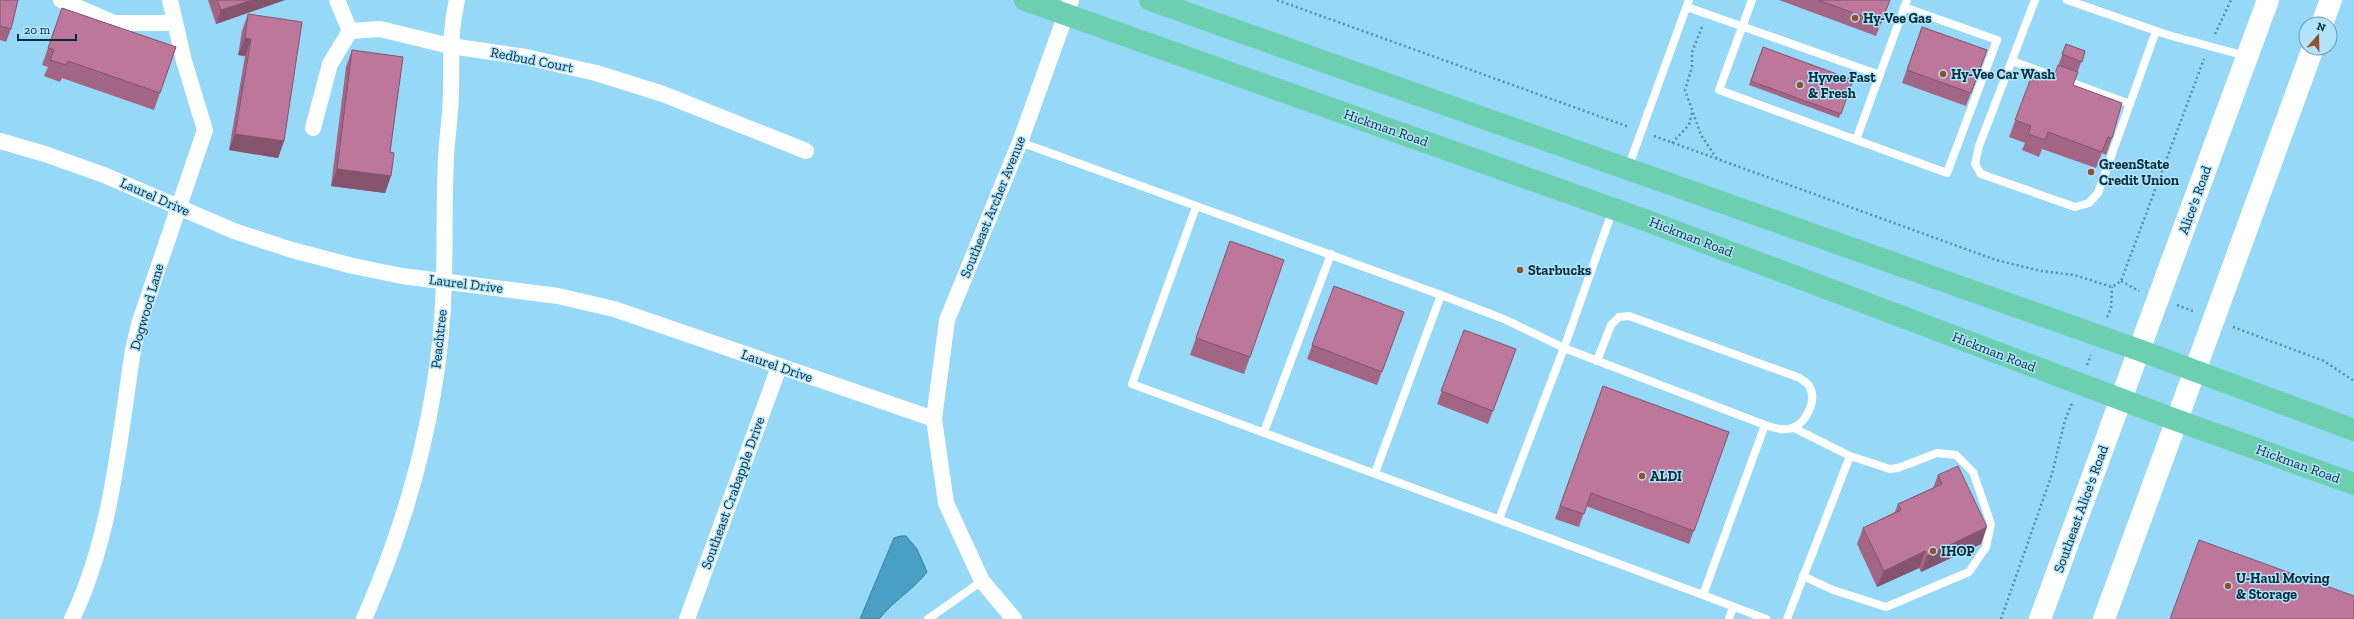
<svg xmlns="http://www.w3.org/2000/svg" width="2354" height="619" viewBox="0 0 2354 619" font-family="'Zilla Slab',serif">
<rect width="100%" height="100%" fill="#95d8f7"/>
<path fill="#4aa0c4" stroke="#367e9c" d="M900,536h6l11,13 10,23c-14,18 -34,29 -48,47h-19l34,-81z"/>
<g fill="none" stroke-linecap="round" stroke-linejoin="round">
<g stroke="#568da5" stroke-width="2.5" stroke-dasharray="2 3" stroke-linecap="butt">
<polyline points="1277,0 1629,127"/>
<polyline points="1702,27 1692,52 1692,67 1685,90 1701,135 1717,159"/>
<polyline points="2215,34 2231,0"/>
<polyline points="1654,136 1996,260 2041,271 2074,275 2112,287 2121,281 2204,59"/>
<polyline points="1672,143 1689,125 1692,112"/>
<polyline points="2121,281 2139,291"/>
<polyline points="2177,305 2195,312"/>
<polyline points="2107,317 2111,308 2112,287"/>
<polyline points="2233,327 2324,361 2354,381"/>
<polyline points="2087,365 2091,355"/>
<polyline points="2001,619 2052,474 2065,420 2072,403"/>
</g>
<g stroke="#fff" stroke-width="8">
<polyline points="1752,0 1719,90 1947,173 1997,40 1904,7"/>
<polyline points="2035,0 1979,146 1975,164 1981,174 2075,207 2089,203 2098,193 2156,31"/>
<polyline points="2067,0 2168,35 2246,56"/>
<polyline points="1687,7 1880,75"/>
<polyline points="2012,61 2130,104"/>
<polyline points="1856,140 1907,0"/>
<polyline points="1020,142 1441,295 1504,319 1564,348 1499,519"/>
<polyline points="1628,168 1689,0"/>
<polyline points="1196,207 1132,384 1703,595"/>
<polyline points="1613,209 1564,348 1765,425 1703,595 1766,619"/>
<path d="M1597,361l14,-36 8,-8 10,-1 171,62c3,3 8,5 9,8 9,13 -3,38 -17,42 -9,3 -17,0 -27,-3"/>
<polyline points="1794,428 1850,456 1890,469 1898,468 1937,453 1956,455 1973,472 1991,524 1986,547 1969,572 1886,607 1833,590 1803,576"/>
<polyline points="1264,432 1331,254"/>
<polyline points="1375,473 1441,295"/>
<polyline points="928,619 982,581"/>
<polyline points="1729,619 1733,607"/>
<polyline points="1787,619 1850,456"/>
</g>
<g stroke="#fff" stroke-width="16">
<polyline points="61,0 114,23 175,23"/>
<polyline points="337,0 350,31"/>
<polyline points="313,128 330,64 350,31 380,29 450,46 526,57 596,73 663,94 806,151"/>
<polyline points="0,141 45,154 104,175 234,231 292,250 353,266 402,276 558,296 614,309 934,419"/>
<path d="M72,619c40,-84 47,-178 61,-269l6,-26 66,-194 -21,-69 -14,-61"/>
<path d="M364,619c47,-107 77,-221 80,-337 1,-42 0,-83 2,-124 1,-22 5,-44 5,-67 1,-32 -2,-58 6,-91"/>
<polyline points="687,619 779,367"/>
<polyline points="1014,619 982,581 946,503 934,419 947,320 1020,142 1071,0"/>
</g>
<g stroke="#fff" stroke-width="22">
<polyline points="2322,24 2331,0"/>
<polyline points="2040,619 2268,0"/>
<polyline points="2104,619 2313,48"/>
</g>
<g stroke="#6cd0b0" stroke-width="22">
<polyline points="1025,0 1645,220 2176,420 2354,484"/>
<polyline points="1150,0 2139,350 2354,430"/>
</g>
</g>
<g fill="#a26684">
<polygon points="0,0 11,29 6,42 0,40"/>
<polygon points="208,0 285,0 216,24"/>
<polygon points="1779,0 1890,0 1876,36"/>
<polygon points="62,8 176,47 154,110 62,78 60,82 44,76 48,67 42,65"/>
<polygon points="248,14 284,141 278,158 229,150 245,56 238,55 242,31"/>
<polygon points="1922,27 1987,50 1966,106 1902,83"/>
<polygon points="2066,44 2085,51 2073,85 2112,138 2106,155 2102,153 2096,168 2042,149 2039,157 2022,150 2025,143 2009,137 2034,70 2054,77"/>
<polygon points="1763,47 1853,80 1839,118 1749,85"/>
<polygon points="352,50 390,152 391,176 385,193 331,186 346,67"/>
<polygon points="1230,241 1284,260 1244,374 1190,355"/>
<polygon points="1334,286 1404,312 1377,385 1307,359"/>
<polygon points="1464,330 1516,349 1488,424 1437,404"/>
<polygon points="1603,386 1729,432 1689,544 1586,506 1579,527 1555,519"/>
<polygon points="1938,475 1981,544 1921,572 1919,568 1877,587 1857,544 1863,528 1895,512 1898,504 1933,488"/>
</g>
<g fill="#84536c">
<polygon points="252,0 285,0 216,24 221,10"/>
<polygon points="245,38 251,39 245,56 238,55"/>
<polygon points="235,134 284,141 278,158 229,150"/>
<polygon points="337,169 391,176 385,193 331,186"/>
<polygon points="1987,527 1981,544 1921,572 1927,556"/>
<polygon points="1925,551 1919,568 1877,587 1884,571"/>
</g>
<g fill="#bc779a" stroke="#84536c">
<polygon points="0,0 18,0 11,29 0,26"/>
<polygon points="217,0 252,0 221,10"/>
<polygon points="1818,0 1890,0 1881,23"/>
<polygon points="62,8 176,47 160,93 68,61 66,65 50,60 54,50 48,48"/>
<polygon points="248,14 302,22 284,141 235,134 251,39 245,38"/>
<polygon points="1922,27 1987,50 1971,93 1907,70"/>
<polygon points="2066,44 2085,51 2082,62 2062,54"/>
<polygon points="1763,47 1853,80 1841,114 1751,81"/>
<polygon points="352,50 403,57 390,152 394,153 391,176 337,169"/>
<polygon points="2058,65 2078,72 2073,85 2122,103 2112,138 2108,137 2102,152 2048,132 2045,140 2028,134 2031,126 2015,120 2034,70 2054,77"/>
<polygon points="1230,241 1284,260 1250,357 1196,338"/>
<polygon points="1334,286 1404,312 1382,372 1312,345"/>
<polygon points="1464,330 1516,349 1493,411 1441,391"/>
<polygon points="1603,386 1729,432 1694,531 1591,493 1584,514 1560,506"/>
<polygon points="1958,466 1987,527 1927,556 1925,551 1884,571 1863,528 1901,510 1898,504 1942,484 1938,475"/>
<polygon points="2199,540 2354,596 2354,619 2170,619"/>
</g>
<g fill="#954f27" stroke="#b2e3fa" stroke-width="1.5">
<circle cx="1855" cy="18" r="4"/>
<circle cx="1943" cy="74" r="4"/>
<circle cx="1800" cy="85" r="4"/>
<circle cx="2091" cy="172" r="4"/>
<circle cx="1520" cy="270" r="4"/>
<circle cx="1642" cy="476" r="4"/>
<circle cx="1933" cy="551" r="4"/>
<circle cx="2228" cy="586" r="4"/>
</g>
<g text-anchor="middle" dominant-baseline="central" stroke-width="3" stroke-linejoin="round" paint-order="stroke">
<g font-size="14" font-weight="bold" fill="#072e3d" stroke="#b2e3fa" text-anchor="start">
<text x="1863" y="18">Hy-Vee Gas</text>
<text x="1951" y="74">Hy-Vee Car Wash</text>
<text x="1808" y="77">Hyvee Fast<tspan x="1808" dy="16">&amp; Fresh</tspan></text>
<text x="2099" y="164">GreenState<tspan x="2099" dy="16">Credit Union</tspan></text>
<text x="1528" y="270">Starbucks</text>
<text x="1650" y="476">ALDI</text>
<text x="1941" y="551">IHOP</text>
<text x="2236" y="578">U-Haul Moving<tspan x="2236" dy="16">&amp; Storage</tspan></text>
</g>
<g font-size="14" fill="#072e3d" stroke="#b2e3fa">
<text transform="translate(532 60) rotate(11)">Redbud Court</text>
<text transform="translate(1386 128) rotate(19)">Hickman Road</text>
<text transform="translate(155 197) rotate(24)">Laurel Drive</text>
<text transform="translate(2195 200) rotate(-70)">Alice's Road</text>
<text transform="translate(993 207) rotate(-68)">Southeast Archer Avenue</text>
<text transform="translate(1691 237) rotate(21)">Hickman Road</text>
<text transform="translate(466 284) rotate(7)">Laurel Drive</text>
<text transform="translate(147 307) rotate(-74)">Dogwood Lane</text>
<text transform="translate(439 339) rotate(-84)">Peachtree</text>
<text transform="translate(1994 352) rotate(21)">Hickman Road</text>
<text transform="translate(777 366) rotate(19)">Laurel Drive</text>
<text transform="translate(2298 464) rotate(20)">Hickman Road</text>
<text transform="translate(733 493) rotate(-70)">Southeast Crabapple Drive</text>
<text transform="translate(2081 509) rotate(-70)">Southeast Alice's Road</text>
</g>
</g>
<g transform="translate(2318 36) rotate(20)"><circle r="19" fill="#b2e3fa" stroke="#6e9bae"/>
<path d="M0-3L7 15L0 10L-7 15Z" fill="#954f27"/>
<text y="-6" font-size="11" font-weight="bold" text-anchor="middle" fill="#072e3d">N</text>
</g>
<path d="M18 34v6h58v-6" fill="none" stroke="#072e3d" stroke-width="2"/>
<text x="24" y="34" font-size="12" fill="#072e3d" stroke="#b2e3fa" stroke-width="3" paint-order="stroke">20 m</text>
</svg>
